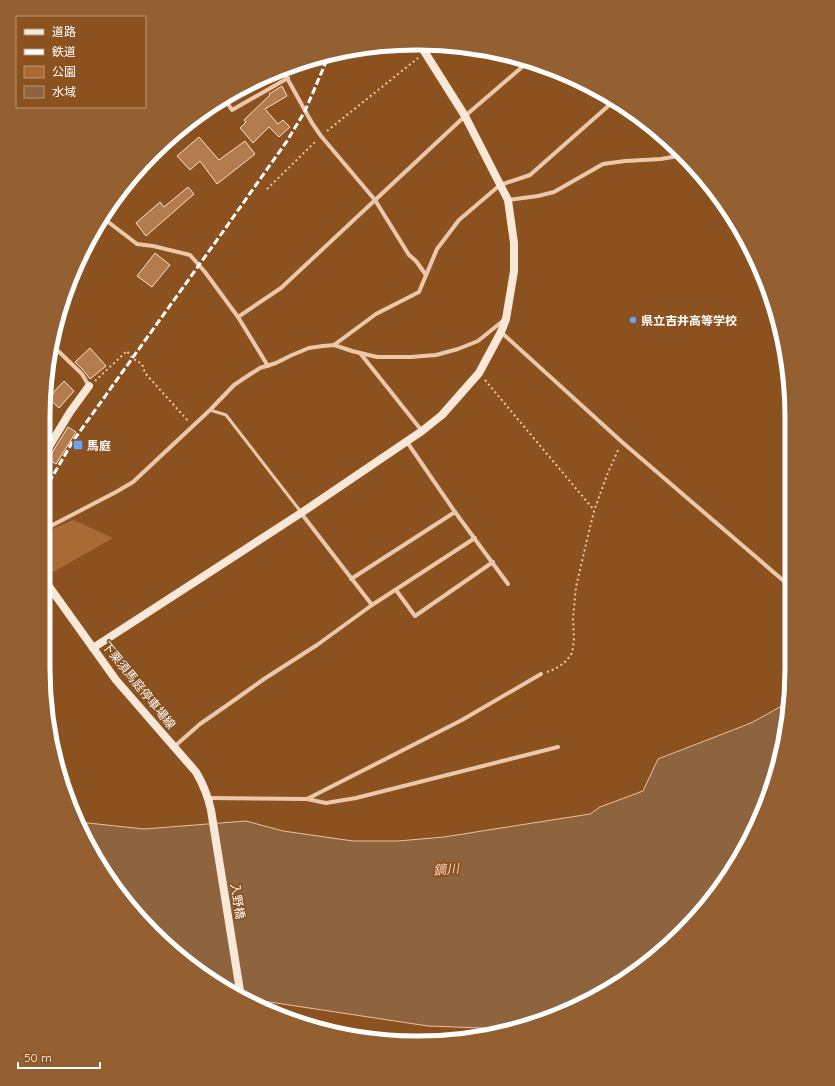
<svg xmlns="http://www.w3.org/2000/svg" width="835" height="1086" viewBox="0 0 835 1086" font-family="Quicksand,'Noto Sans JP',sans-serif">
<rect width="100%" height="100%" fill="#8b511f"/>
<polygon fill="#aa6a36" points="73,520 98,531 113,538 48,575 43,569 43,533"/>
<polygon fill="#8e643f" stroke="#edc19f" points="789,702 789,718 764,812 729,876 682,933 626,980 538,1023 510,1029 428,1026 243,998 153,933 93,856 79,822 144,829 246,821 283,831 353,841 398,841 444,837 590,814 600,807 643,791 658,759 751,723"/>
<g fill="#b47b4c" stroke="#f8e3d1">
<polygon points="282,86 287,96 265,109 278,124 283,120 290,127 279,137 269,127 253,143 240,128 246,122 244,120 270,95 269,94"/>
<polygon points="199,137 219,160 245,141 255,154 217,184 200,161 190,170 177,156"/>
<polygon points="188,187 194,194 146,236 136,223 160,202 164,207"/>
<polygon points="155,253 170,265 152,287 137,276"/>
<polygon points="90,348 106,366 90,379 84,371 75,362"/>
<polygon points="64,381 74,391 59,408 48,398"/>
<polygon points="68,427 76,432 56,464 48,459"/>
</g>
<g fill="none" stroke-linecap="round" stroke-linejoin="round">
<g stroke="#ebc8ac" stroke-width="2" stroke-dasharray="2 3" stroke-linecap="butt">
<polyline points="327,131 418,58"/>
<polyline points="267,189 316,141"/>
<polyline points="485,380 594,510"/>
<polyline points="95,381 127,351 132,358 142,364 145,373 189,422"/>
<polyline points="547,672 555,669 564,663 571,655 573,648 574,638 573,618 576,587 586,544 594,511 607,475 619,448"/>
</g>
<polyline stroke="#ebc8ac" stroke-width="3" points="210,410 226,415 301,512"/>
<g stroke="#ebc8ac" stroke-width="4">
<polyline points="282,69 312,123 321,136 375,200 409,255 416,261 426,275"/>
<polyline points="224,98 232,110 288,78"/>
<polyline points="508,200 538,196 554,192 603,164 625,161 661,159 684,155"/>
<polyline points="103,218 137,244 153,246 190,255 205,272 238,317 268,366"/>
<polyline points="238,317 281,288 465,116 528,62"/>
<polyline points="501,332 622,442 785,582"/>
<polyline points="52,345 82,374 89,386"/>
<polyline points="334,345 376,314 419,292 437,249 459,220 500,185 530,175 615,100"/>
<polyline points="360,353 422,431"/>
<polyline points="407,442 455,512 508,584"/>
<polyline points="301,513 372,605"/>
<polyline points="43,530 116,492 133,482 210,410 234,385 249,375 260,368 276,363 292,355 309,348 323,346 334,345 352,351 377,357 411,357 436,355 458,349 478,341 504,320"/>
<polyline points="351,579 455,512"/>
<polyline points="396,590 415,616 493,562"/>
<polyline points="175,746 200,724 226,706 264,679 317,645 372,605 475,538"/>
<polyline points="208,798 307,799 462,720 541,674"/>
<polyline points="307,799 326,803 356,798 558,747"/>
</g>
<g stroke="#f9e7d8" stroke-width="8">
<polyline points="425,52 431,44"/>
<polyline points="44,455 70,412 89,386"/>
<path d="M43,578l73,102 80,92c7,12 12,24 15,38l30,187"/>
<polyline points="93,648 301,513 422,431 442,415 479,373 501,332 506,319 514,271 514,243 508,200 465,116 419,43"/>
</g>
<polyline stroke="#fff" stroke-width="3" stroke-dasharray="7 3" stroke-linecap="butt" points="44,491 73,441 222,233 287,141 305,111 329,55"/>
</g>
<g fill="#6ca3f9" stroke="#8b511f" stroke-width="1.5">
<circle cx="633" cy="320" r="4"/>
<rect x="73" y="440" width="10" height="10" rx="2"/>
</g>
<g text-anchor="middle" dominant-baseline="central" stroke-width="3.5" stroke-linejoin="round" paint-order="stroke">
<g font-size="12" font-weight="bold" fill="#fff" stroke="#8b511f" text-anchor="start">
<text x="641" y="320">県立吉井高等学校</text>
<text x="87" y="445">馬庭</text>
</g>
<g font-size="12" fill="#fff" stroke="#8b511f">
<text transform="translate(139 685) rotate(51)">下栗須馬庭停車場線</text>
<text transform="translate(238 901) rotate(81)">入野橋</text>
</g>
<g font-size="13" font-style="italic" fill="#f4d4bc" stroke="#8b511f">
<text transform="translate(446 869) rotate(-5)">鏑川</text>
</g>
</g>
<path d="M0 0H835V1086H0ZM417 50H418A367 367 0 0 1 785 417V669A367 367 0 0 1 418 1036H417A367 367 0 0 1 50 669V417A367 367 0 0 1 417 50Z" fill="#945f31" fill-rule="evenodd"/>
<path fill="none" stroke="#fff" stroke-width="5" d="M417 50H418A367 367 0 0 1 785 417V669A367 367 0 0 1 418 1036H417A367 367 0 0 1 50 669V417A367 367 0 0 1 417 50Z"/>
<rect x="16" y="16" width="130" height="92" fill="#8b511f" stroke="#b99779"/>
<rect x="24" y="29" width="20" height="6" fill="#f9e7d8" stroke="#b99779"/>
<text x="52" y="36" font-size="12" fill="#ffffff">道路</text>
<rect x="24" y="49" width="20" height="6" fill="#ffffff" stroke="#b99779"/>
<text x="52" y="56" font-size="12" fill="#ffffff">鉄道</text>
<rect x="24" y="66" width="20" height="12" fill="#aa6a36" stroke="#b99779"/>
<text x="52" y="76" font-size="12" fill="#ffffff">公園</text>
<rect x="24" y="86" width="20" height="12" fill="#8e643f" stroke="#b99779"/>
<text x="52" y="96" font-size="12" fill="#ffffff">水域</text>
<path d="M18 1062v6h82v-6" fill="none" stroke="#ffffff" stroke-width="2"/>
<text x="24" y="1062" font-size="12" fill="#ffffff" stroke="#8b511f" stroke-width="3" paint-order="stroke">50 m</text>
</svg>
